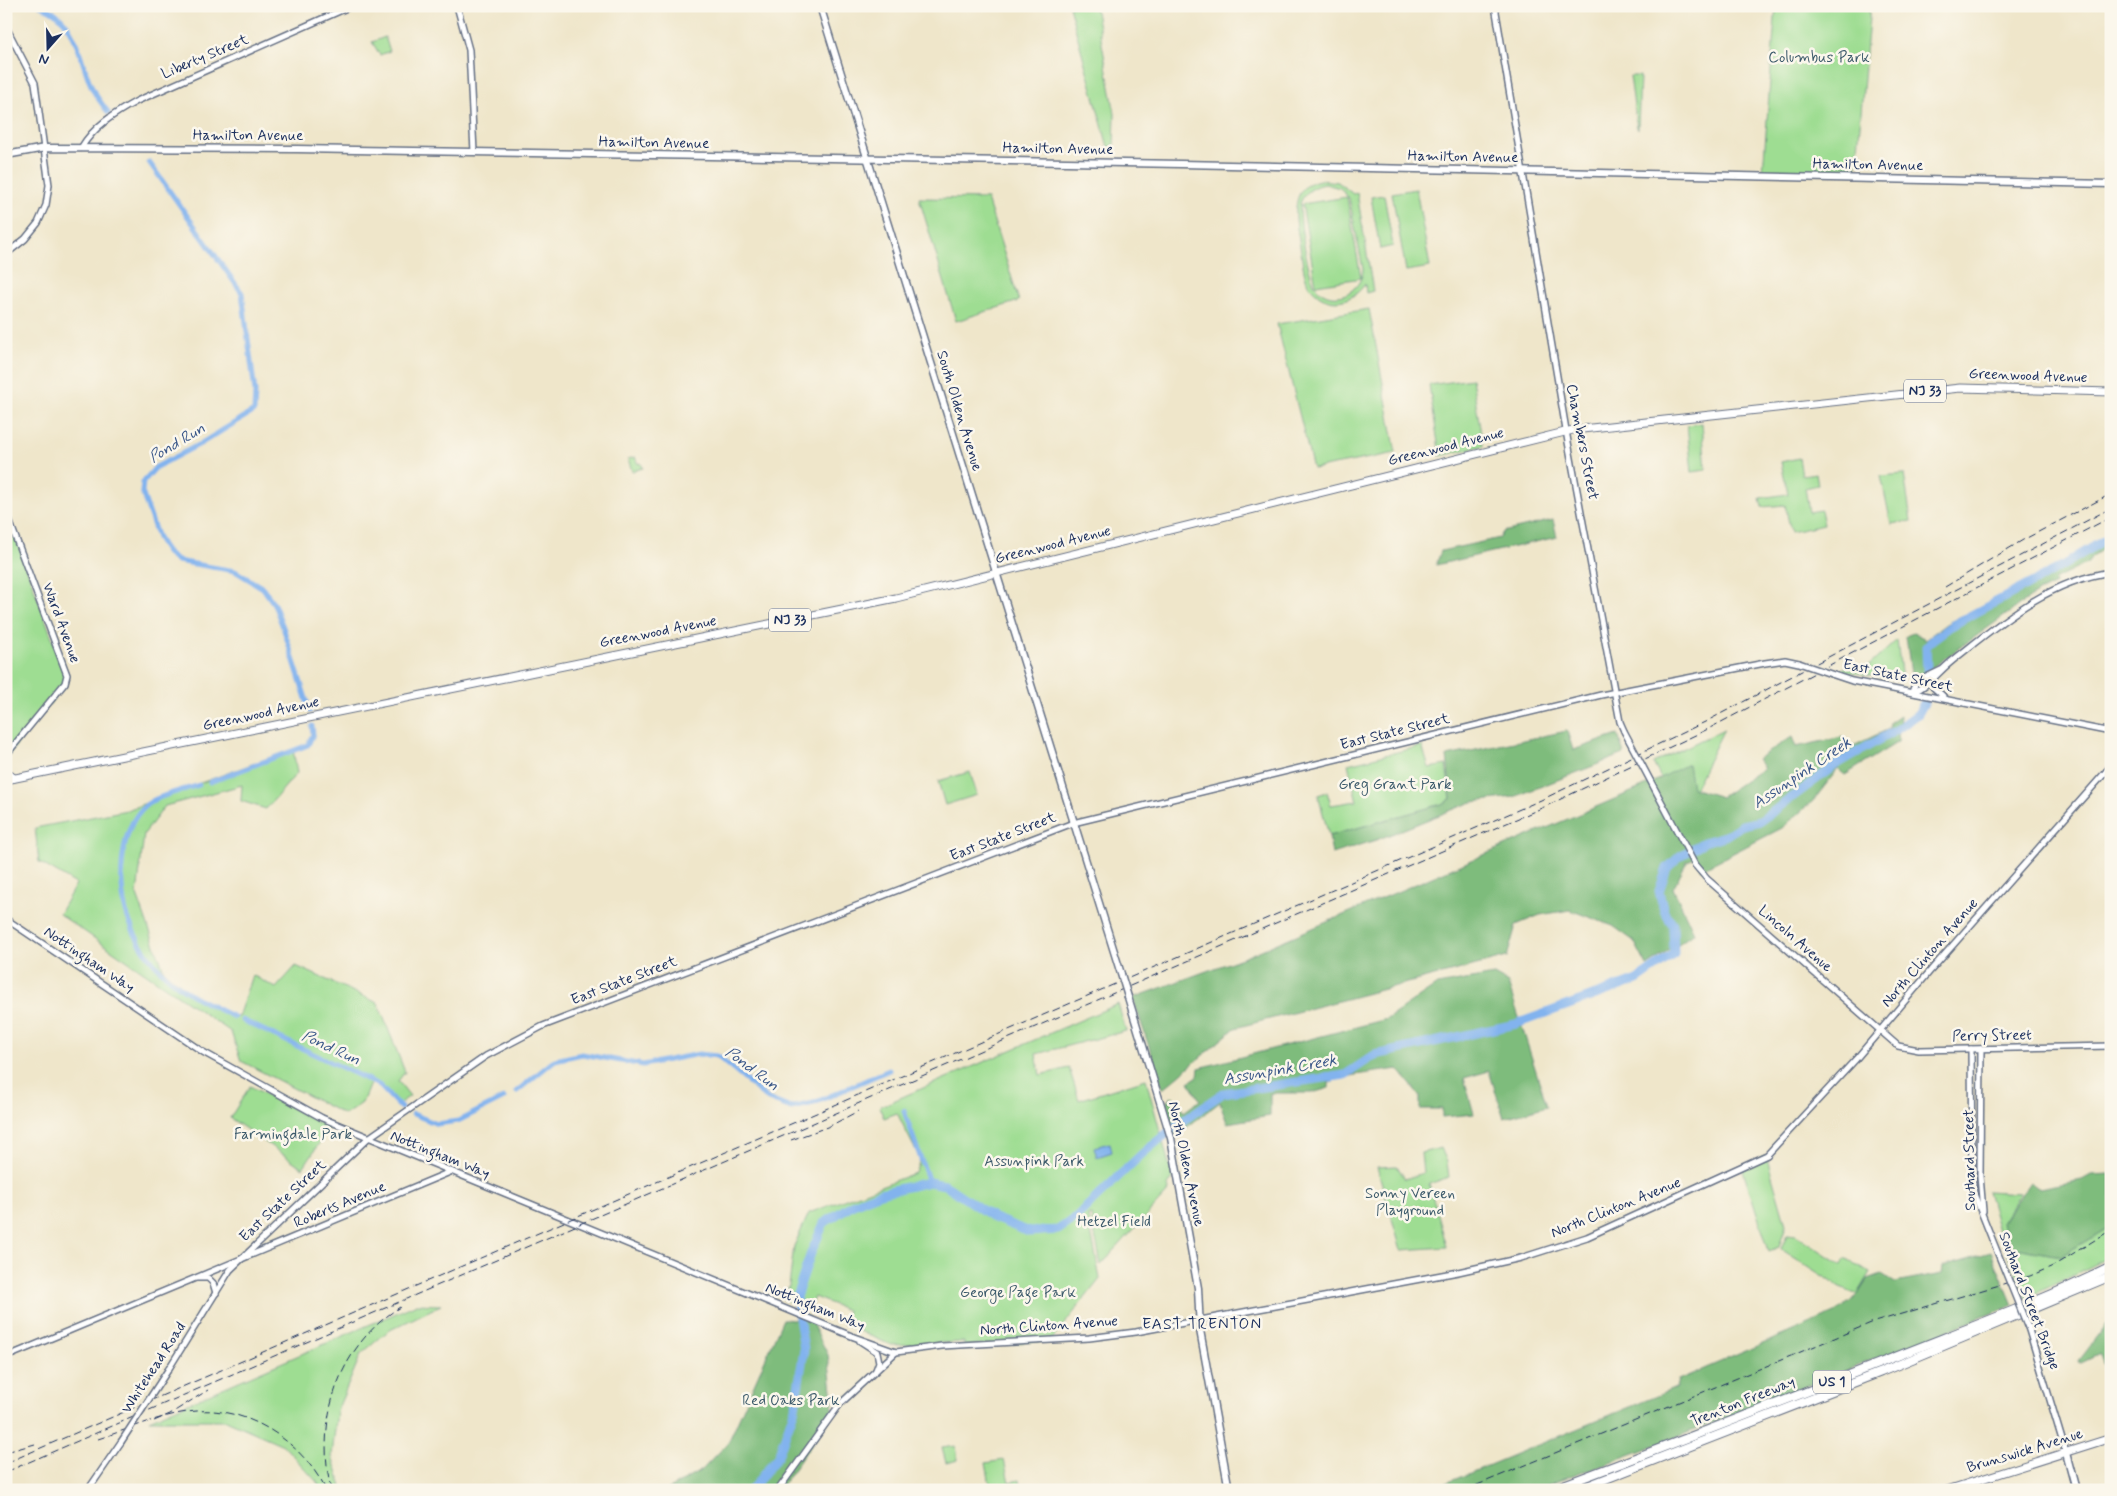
<svg xmlns="http://www.w3.org/2000/svg" width="2117" height="1496" viewBox="0 0 2117 1496" font-family="Mynerve,sans-serif">
<rect width="100%" height="100%" fill="#fbf7ec"/>
<filter id="ink" filterUnits="userSpaceOnUse"><feTurbulence type="fractalNoise" baseFrequency=".02" numOctaves="2"/><feDisplacementMap in="SourceGraphic" scale="10" xChannelSelector="R" yChannelSelector="G"/><feConvolveMatrix kernelMatrix="1 2 1 2 8 2 1 2 1" color-interpolation-filters="sRGB"/></filter>
<filter id="wash" filterUnits="userSpaceOnUse"><feTurbulence type="fractalNoise" baseFrequency=".0096" numOctaves="4" result="noise"/><feDisplacementMap in="SourceGraphic" scale="20" xChannelSelector="R" yChannelSelector="G"/><feGaussianBlur stdDeviation="1.12" result="paint"/><feColorMatrix in="noise" values="0 0 0 0 0 0 0 0 0 0 0 0 0 0 0 0 0 1.4 0 .05"/><feComposite in="paint" operator="in"/></filter>
<g filter="url(#wash)">
<rect width="100%" height="100%" fill="#efe6ca"/>
<g fill="#9edd92" stroke="#5c8678" fill-rule="evenodd">
<polygon points="1069,6 1095,6 1115,114 1114,147 1108,147"/>
<polygon points="1776,6 1870,6 1856,173 1763,171"/>
<polygon points="385,37 390,51 380,55 372,42"/>
<polygon points="1630,76 1640,76 1638,129 1637,128"/>
<path d="M1320,180l18,2 15,12 4,-1 16,98 -7,2 -1,-9c-15,22 -42,23 -57,0 -5,-12 -6,-26 -8,-38 -4,-24 -13,-60 20,-66zM1325,184l15,4 9,10 14,71c-1,23 -30,38 -47,18 -8,-10 -19,-74 -15,-86 5,-10 14,-15 24,-17z"/>
<polygon points="1416,189 1430,267 1406,271 1392,193"/>
<polygon points="1384,195 1393,246 1380,249 1371,197"/>
<polygon points="1347,197 1361,278 1316,285 1302,204"/>
<polygon points="919,198 987,199 1019,301 956,321"/>
<polygon points="1369,309 1396,453 1313,469 1277,324"/>
<polygon points="1472,379 1483,446 1440,456 1429,385"/>
<polygon points="1702,423 1706,470 1692,472 1687,425"/>
<polygon points="635,457 638,464 641,463 643,468 632,471 628,459"/>
<polygon points="1799,458 1802,475 1816,473 1818,485 1805,488 1809,512 1821,510 1824,525 1791,532 1785,505 1762,507 1760,498 1788,494 1781,462"/>
<polygon points="1904,474 1911,521 1891,524 1881,476"/>
<polygon points="6,512 68,681 6,758"/>
<polygon points="1897,640 1902,681 1840,670 1846,667 1863,671"/>
<polygon points="1724,729 1681,816 1653,763"/>
<polygon points="1422,746 1429,768 1446,765 1451,799 1442,804 1329,836 1318,795 1327,792 1331,805 1357,801 1348,764"/>
<polygon points="293,749 297,773 266,809 241,801 242,785 165,806 144,834 137,895 164,971 201,1002 238,1017 252,975 276,988 296,966 378,1003 405,1072 398,1081 410,1096 397,1105 372,1079 362,1103 345,1115 241,1061 231,1032 59,914 76,884 39,862 35,828 127,810"/>
<polygon points="970,772 977,795 945,805 938,781"/>
<polygon points="1118,1004 1126,1031 1036,1054 1040,1075 1069,1068 1079,1100 1146,1079 1173,1179 1168,1185 1169,1191 1101,1265 1091,1215 1088,1216 1100,1279 1051,1341 964,1346 964,1342 891,1345 843,1324 847,1310 814,1297 808,1310 783,1299 789,1286 794,1246 809,1213 915,1173 921,1157 919,1157 897,1113 884,1118 879,1107"/>
<polygon points="250,1086 329,1128 303,1168 230,1118"/>
<polygon points="1441,1148 1447,1162 1449,1177 1429,1184 1447,1247 1401,1250 1377,1167 1397,1166 1405,1179 1423,1173 1421,1153"/>
<polygon points="1766,1155 1786,1225 1779,1247 1769,1251 1742,1167"/>
<polygon points="1987,1191 2020,1193 2002,1222 2009,1247 2061,1256 2111,1226 2111,1256 2027,1298 1998,1231"/>
<polygon points="1787,1234 1796,1235 1842,1265 1845,1259 1871,1272 1858,1294 1840,1287 1781,1249"/>
<polygon points="417,1304 441,1305 388,1331 361,1354 337,1411 332,1456 343,1490 321,1490 317,1482 283,1445 226,1420 149,1420"/>
<polygon points="956,1446 958,1460 946,1463 942,1448"/>
<polygon points="1004,1460 1009,1482 1020,1480 1022,1490 991,1490 986,1463"/>
</g>
<g fill="#7ebc7c" stroke="#4c766d">
<polygon points="1553,520 1557,537 1436,565 1441,551 1500,538 1503,532"/>
<polygon points="2111,532 2111,544 2091,557 2088,563 2054,580 2055,584 2038,592 1912,682 1906,636 1913,633 1926,639 1946,624 2059,565"/>
<polygon points="1900,715 1898,742 1845,775 1838,769 1813,801 1782,828 1702,869 1695,858 1687,861 1673,888 1694,933 1647,966 1634,941 1613,926 1570,910 1540,915 1516,925 1507,957 1235,1028 1163,1089 1133,998 1245,957 1645,786 1688,764 1692,788 1721,797 1764,768 1757,759 1792,737 1796,747 1842,737 1849,748 1889,729 1890,722"/>
<polygon points="1567,731 1573,750 1618,735 1624,754 1514,797 1472,802 1379,839 1332,854 1329,836 1442,804 1451,799 1447,756"/>
<polygon points="1494,975 1508,983 1547,1106 1504,1118 1489,1071 1464,1078 1474,1114 1442,1117 1442,1109 1420,1109 1420,1096 1398,1069 1355,1075 1329,1082 1329,1088 1312,1093 1270,1093 1270,1116 1227,1123 1220,1102 1175,1136 1166,1102 1173,1096 1184,1112 1200,1100 1189,1082 1198,1076 1199,1068 1387,1019 1437,985"/>
<polygon points="2111,1174 2111,1226 2061,1256 2009,1247 2002,1222 2030,1182 2038,1188 2082,1180 2091,1175"/>
<polygon points="1991,1252 2013,1305 1664,1442 1534,1490 1429,1490 1676,1388 1678,1380 1835,1313 1856,1297 1868,1279 1882,1274 1895,1283 1942,1274 1943,1266"/>
<polygon points="800,1311 810,1319 828,1355 833,1399 832,1415 779,1490 667,1490 702,1470 728,1443 783,1319 794,1320"/>
<polygon points="2111,1319 2111,1378 2109,1379 2100,1354 2081,1363 2078,1362"/>
</g>
<polygon fill="#82b3ee" stroke="#4e71a6" points="1110,1143 1112,1152 1097,1157 1094,1147"/>
<g fill="none" stroke-linecap="round" stroke-linejoin="round">
<g stroke="#82b3ee" stroke-width="5">
<path d="M41,6c38,12 38,57 53,86 4,7 9,13 14,20"/>
<polyline points="149,162 242,293 255,392 254,411 200,444 156,467 143,482 142,492 158,538 167,553 177,561 235,571 263,588 274,604 283,627 310,711"/>
<polyline points="210,782 308,745 313,734 312,726"/>
<path d="M199,785c-15,5 -34,9 -47,16 -34,20 -35,84 -24,117 6,16 15,33 27,46 19,24 52,40 79,53"/>
<polyline points="242,1020 379,1085 401,1108"/>
<polyline points="517,1091 555,1060 582,1054 643,1065 699,1054 717,1056 768,1099 791,1108 814,1103 889,1070"/>
<polyline points="904,1111 929,1182"/>
<polyline points="413,1114 437,1124 458,1121 504,1098"/>
</g>
<g stroke="#82b3ee" stroke-width="9">
<polyline points="1927,670 1926,647 1932,640 1951,626 2052,572 2111,536"/>
<polyline points="751,1490 778,1456 795,1408 804,1350 796,1297 811,1253 824,1223 853,1204 880,1193 929,1182 945,1185 994,1218 1029,1232 1058,1230 1075,1218 1142,1154 1177,1125 1223,1093 1345,1075 1375,1055 1516,1024 1637,980 1674,954 1673,925 1664,911 1659,891 1667,868 1680,856 1704,842 1725,836 1742,825 1760,821 1837,764 1896,730 1918,714 1924,703"/>
</g>
</g>
</g>
<g filter="url(#ink)">
<g fill="none" stroke-linecap="round" stroke-linejoin="round">
<g stroke="#656f84" stroke-width="8">
<g id="tertiary">
<polyline points="457,6 469,50 474,152"/>
<polyline points="1495,6 1568,442 1620,722 1624,731"/>
<polyline points="6,27 35,83 49,185 46,205 38,223 25,239 6,254"/>
<path d="M81,148c13,-22 34,-35 56,-47l214,-95"/>
<polyline points="6,512 67,675 65,683 6,755"/>
<polyline points="1831,674 1852,681 2111,732"/>
<polyline points="1934,679 1933,687 1943,696"/>
<polyline points="1912,692 1916,682 1941,670"/>
<path d="M1913,692c16,-6 26,-21 39,-31 48,-38 96,-80 159,-89"/>
<polyline points="1695,865 1707,879 1898,1046 1919,1050 2111,1046"/>
<polyline points="6,919 203,1052 322,1118 854,1337 896,1352 942,1346 1089,1338 1136,1332 1458,1272 1521,1258 1587,1237 1767,1155 1856,1059 1931,970 2111,766"/>
<polyline points="1971,1049 1972,1176 1974,1194 1992,1239"/>
<polyline points="1981,1049 1980,1176 1983,1211"/>
<polyline points="197,1278 208,1278 213,1283 216,1293"/>
<polyline points="2029,1330 2066,1453"/>
<polyline points="860,1341 877,1352 879,1362 876,1370"/>
<polyline points="6,1357 450,1172"/>
<polyline points="168,1370 230,1270 367,1139 486,1056 543,1026 1073,823 1601,695 1765,663 1785,660 1799,663"/>
<polyline points="88,1490 121,1442"/>
<polyline points="778,1490 840,1404 896,1352"/>
</g>
</g>
<g stroke="#656f84" stroke-width="9">
<g id="secondary">
<polyline points="820,6 1121,974"/>
<polyline points="6,155 45,148 297,149 1181,164 2111,184"/>
<polyline points="1128,997 1171,1138 1198,1288 1200,1330 1229,1490"/>
<polyline points="2066,1453 2076,1490"/>
</g>
</g>
<g stroke="#656f84" stroke-width="9">
<g id="primary">
<polyline points="6,772 14,778"/>
<polyline points="6,780 896,598 1573,430 1960,388 2111,392"/>
<polyline points="1947,1490 2111,1438"/>
</g>
</g>
<g stroke="#656f84" stroke-width="10">
<g id="motorway">
<path d="M1550,1490c111,-41 220,-84 330,-127 77,-31 156,-59 231,-96"/>
<polyline points="1577,1490 1881,1372 2111,1276"/>
</g>
</g>
<use href="#tertiary" stroke="#fff" stroke-width="5"/>
<use href="#secondary" stroke="#fff" stroke-width="6"/>
<use href="#primary" stroke="#fff" stroke-width="7"/>
<use href="#motorway" stroke="#fff" stroke-width="8"/>
<g stroke="#1b2f5e" stroke-width="1" stroke-dasharray="8 4" stroke-linecap="butt">
<polyline points="1945,587 2023,540 2111,494"/>
<polyline points="791,1140 830,1126 858,1111"/>
<polyline points="154,1421 170,1414 208,1390"/>
<path d="M98,1439c32,-10 66,-26 99,-28 53,-4 106,32 129,79"/>
<polyline points="6,1452 35,1444"/>
<polyline points="6,1463 1541,800 1705,722 2111,508"/>
<polyline points="6,1472 1544,807 1708,729 2111,517"/>
<path d="M331,1490c-16,-70 7,-144 69,-183"/>
<polyline points="1465,1490 1871,1323 2030,1276 2053,1266 2111,1230"/>
</g>
<g stroke="#656f84" stroke-width="8" stroke-linecap="butt">
<g id="tertiary-bridge">
<polyline points="1799,663 1831,674"/>
<polyline points="1624,731 1695,865"/>
<polyline points="1992,1239 2029,1330"/>
<polyline points="121,1442 168,1370"/>
</g>
</g>
<g stroke="#656f84" stroke-width="9" stroke-linecap="butt">
<polyline id="secondary-bridge" points="1121,974 1128,997"/>
</g>
<use href="#tertiary-bridge" stroke="#fff" stroke-width="5"/>
<use href="#secondary-bridge" stroke="#fff" stroke-width="6"/>
</g>
</g>
<g text-anchor="middle" dominant-baseline="central" stroke-width="5" stroke-linejoin="round" paint-order="stroke">
<g fill="#fbf7ec" stroke="#5e6b89" stroke-width="1">
<rect x="1904" y="379.5" width="42" height="23" rx="4"/>
<rect x="769" y="608.5" width="42" height="23" rx="4"/>
<rect x="1813" y="1370.5" width="38" height="23" rx="4"/>
</g>
<g font-size="14" font-weight="bold" fill="#1b2f5e">
<text x="1925" y="391">NJ 33</text>
<text x="790" y="620">NJ 33</text>
<text x="1832" y="1382">US 1</text>
</g>
<g font-size="15" fill="#1b2f5e" stroke="#fbf7ec">
<text transform="translate(205 57) rotate(-23)">Liberty Street</text>
<text x="248" y="136">Hamilton Avenue</text>
<text transform="translate(654 143) rotate(1)">Hamilton Avenue</text>
<text transform="translate(1058 149) rotate(1)">Hamilton Avenue</text>
<text transform="translate(1463 157) rotate(1)">Hamilton Avenue</text>
<text transform="translate(1868 165) rotate(1)">Hamilton Avenue</text>
<text transform="translate(2028 376) rotate(2)">Greenwood Avenue</text>
<text transform="translate(959 411) rotate(73)">South Olden Avenue</text>
<text transform="translate(1582 442) rotate(79)">Chambers Street</text>
<text transform="translate(1446 447) rotate(-14)">Greenwood Avenue</text>
<text transform="translate(1053 545) rotate(-14)">Greenwood Avenue</text>
<text transform="translate(61 623) rotate(70)">Ward Avenue</text>
<text transform="translate(658 632) rotate(-11)">Greenwood Avenue</text>
<text transform="translate(1898 676) rotate(12)">East State Street</text>
<text transform="translate(261 714) rotate(-12)">Greenwood Avenue</text>
<text transform="translate(1395 732) rotate(-14)">East State Street</text>
<text transform="translate(1003 837) rotate(-21)">East State Street</text>
<text transform="translate(1795 939) rotate(41)">Lincoln Avenue</text>
<text transform="translate(1930 953) rotate(-49)">North Clinton Avenue</text>
<text transform="translate(89 960) rotate(34)">Nottingham Way</text>
<text transform="translate(624 981) rotate(-21)">East State Street</text>
<text transform="translate(1992 1036) rotate(-1)">Perry Street</text>
<text transform="translate(440 1155) rotate(22)">Nottingham Way</text>
<text transform="translate(1970 1160) rotate(-91)">Southard Street</text>
<text transform="translate(1186 1164) rotate(78)">North Olden Avenue</text>
<text transform="translate(283 1201) rotate(-43)">East State Street</text>
<text transform="translate(340 1205) rotate(-23)">Roberts Avenue</text>
<text transform="translate(1616 1208) rotate(-22)">North Clinton Avenue</text>
<text transform="translate(2029 1301) rotate(69)">Southard Street Bridge</text>
<text transform="translate(815 1307) rotate(22)">Nottingham Way</text>
<text transform="translate(1049 1326) rotate(-4)">North Clinton Avenue</text>
<text transform="translate(154 1368) rotate(-57)">Whitehead Road</text>
<text transform="translate(1743 1402) rotate(-22)">Trenton Freeway</text>
<text transform="translate(2025 1451) rotate(-17)">Brunswick Avenue</text>
</g>
<g font-size="15" fill="#3c5a6b" stroke="#fbf7ec">
<text x="1819" y="58">Columbus Park</text>
<text x="1395" y="785">Greg Grant Park</text>
<text x="293" y="1135">Farmingdale Park</text>
<text x="1034" y="1162">Assunpink Park</text>
<text x="1410" y="1194">Sonny Vereen<tspan x="1410" dy="17">Playground</tspan></text>
<text x="1114" y="1222">Hetzel Field</text>
<text x="1018" y="1293">George Page Park</text>
<text x="791" y="1401">Red Oaks Park</text>
</g>
<g font-size="16" font-style="italic" fill="#3a5789" stroke="#fbf7ec">
<text transform="translate(177 443) rotate(-31)">Pond Run</text>
<text transform="translate(1802 773) rotate(-34)">Assunpink Creek</text>
<text transform="translate(331 1048) rotate(25)">Pond Run</text>
<text transform="translate(752 1069) rotate(37)">Pond Run</text>
<text transform="translate(1280 1070) rotate(-10)">Assunpink Creek</text>
</g>
<g font-size="16" letter-spacing="1" fill="#1b2f5e" stroke="#fbf7ec">
<text x="1202" y="1324">EAST TRENTON</text>
</g>
</g>
<rect width="2117" height="1496" fill="none" stroke="#fbf7ec" stroke-width="25"/>
<g transform="translate(48 48) rotate(200)" stroke="#fbf7ec" stroke-width="4" paint-order="stroke">
<path d="M0-4L9 19L0 12L-9 19Z" fill="#1b2f5e"/>
<text y="-8" font-size="14" font-weight="bold" text-anchor="middle" fill="#1b2f5e">N</text>
</g>
</svg>
